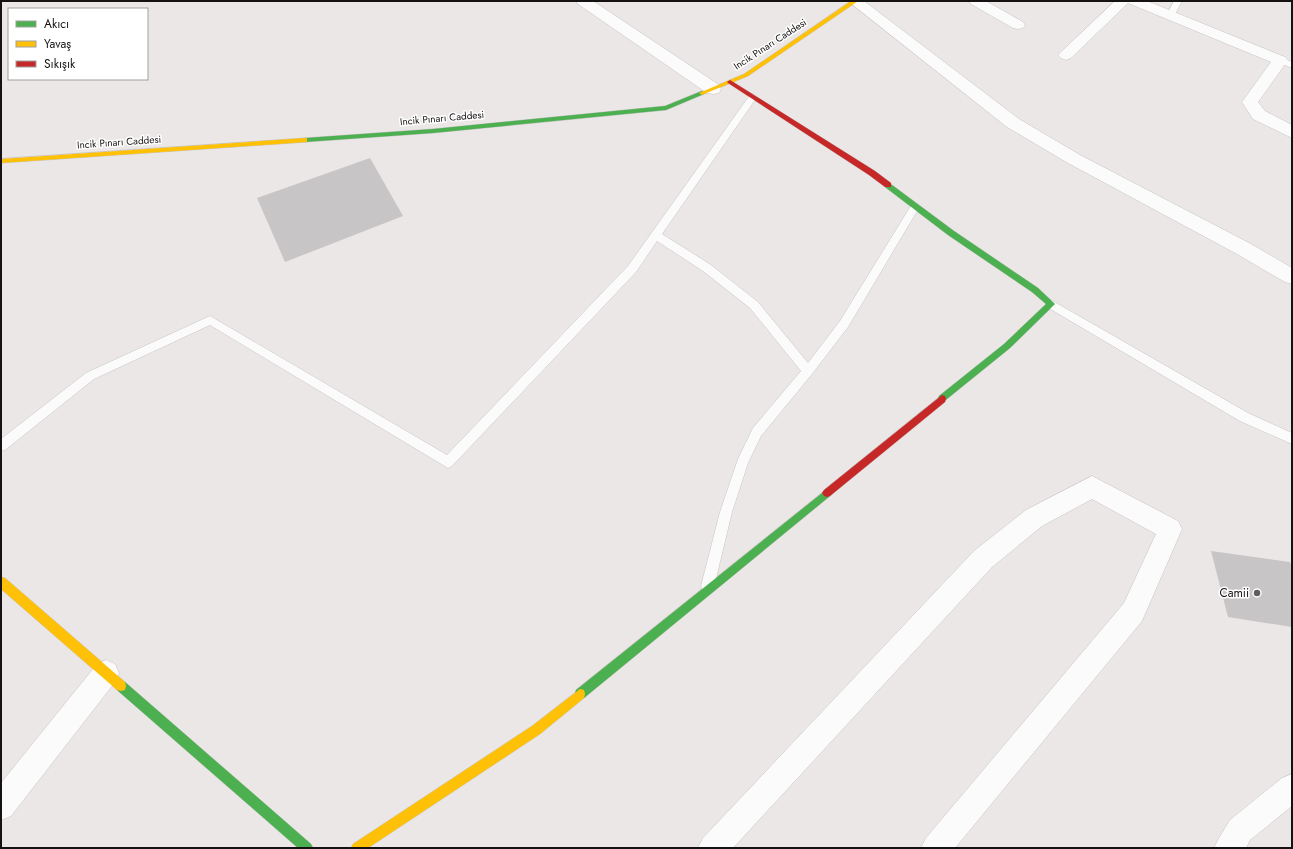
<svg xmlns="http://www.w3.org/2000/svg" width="1293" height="849" viewBox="0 0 1293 849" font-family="Jost,sans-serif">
<rect width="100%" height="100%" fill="#ebe7e6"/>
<g fill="#c8c5c7">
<polygon points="370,158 403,216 285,262 257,198"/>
<polygon points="1211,551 1290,562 1292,569 1292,627 1228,617"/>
</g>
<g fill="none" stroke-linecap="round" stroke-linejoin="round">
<g stroke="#c7c4c3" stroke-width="1">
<g id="lane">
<polygon points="1174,1 1182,1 1173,18 1167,18 1166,16"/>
<polygon points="1280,57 1292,62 1292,68 1277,62 1276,60 1277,58"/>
<polygon points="753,94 757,97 662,234 711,265 758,302 808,363 840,321 912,204 915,202 920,206 848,327 812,374 761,436 748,463 732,512 713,591 708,593 703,591 701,586 720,512 738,459 753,428 801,371 750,308 703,271 657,241 636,272 452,466 448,468 210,325 94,379 5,450 1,451 1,439 86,373 210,316 447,455 628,266 750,95"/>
<polygon points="1051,300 1248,413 1292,433 1292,444 1240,421 1047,307 1046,304 1047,301"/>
</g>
</g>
<g stroke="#c7c4c3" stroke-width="1">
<g id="street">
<polygon points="576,1 593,1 719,85 721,89 719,93 713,94 707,93 578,4"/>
<polygon points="848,1 864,1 1019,119 1080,155 1251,244 1292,268 1292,284 1285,282 1237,254 1068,163 1007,127"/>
<polygon points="969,1 986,1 1023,22 1025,25 1023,28 1018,29 1013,28 971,4"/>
<polygon points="1115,1 1147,1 1285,57 1288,60 1258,102 1265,111 1292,125 1292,138 1253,119 1242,102 1271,62 1128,3 1071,58 1066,60 1061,58 1058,55 1061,52"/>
<polygon points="1092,476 1178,521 1182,529 1142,621 955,848 921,848 926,838 1124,603 1156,534 1092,499 1042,526 992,567 733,848 698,848 703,838 974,551 1026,510"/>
<polygon points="106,660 115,664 119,673 115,682 11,816 1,820 1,783 97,664"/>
<polygon points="1292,774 1292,806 1250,840 1246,848 1214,848 1219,838 1230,820 1282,778"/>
</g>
</g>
<g stroke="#c7c4c3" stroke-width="1">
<g id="fast">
<polygon points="702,91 705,93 704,94 666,110 433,133 305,142 302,140 305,138 433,129 665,106"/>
<polygon points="888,182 954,231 1038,288 1055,304 1010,348 942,403 939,402 938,399 939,396 1004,344 1046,304 1032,292 948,235 885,187 885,183"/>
<polygon points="827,489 830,490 832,493 830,496 584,698 580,699 576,698 575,694 576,690"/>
<polygon points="121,681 125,682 311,844 313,848 298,848 117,690 116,686 117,682"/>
</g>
</g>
<g stroke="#c7c4c3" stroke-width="1">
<g id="slow">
<polygon points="851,1 858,1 748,76 704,94 702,95 699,93 744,74"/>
<polygon points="305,138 307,138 307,142 1,163 1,159"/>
<polygon points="1,577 5,578 125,682 126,686 125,690 121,691 117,690 1,589"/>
<polygon points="580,689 584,690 585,694 584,698 540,734 368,848 351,848 353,844 532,726"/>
</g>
</g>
<g stroke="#c7c4c3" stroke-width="1">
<g id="jam">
<polygon points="730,80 875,171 891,183 891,187 885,187 869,175 728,83 727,82"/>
<polygon points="942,395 945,396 946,399 945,402 830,496 827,497 824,496 822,493 824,490"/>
</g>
</g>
<use href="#lane" fill="#fcfbfb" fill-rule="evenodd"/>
<use href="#street" fill="#fcfbfb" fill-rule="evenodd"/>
<use href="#fast" fill="#4caf50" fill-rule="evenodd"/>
<use href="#slow" fill="#ffc107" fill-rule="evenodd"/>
<use href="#jam" fill="#c62828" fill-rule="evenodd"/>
</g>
<circle fill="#605d5c" stroke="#fff" stroke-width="1.5" cx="1257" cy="593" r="4"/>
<g text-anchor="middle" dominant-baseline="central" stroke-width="3" stroke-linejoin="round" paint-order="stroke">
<g font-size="10" fill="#151211" stroke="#fff">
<text transform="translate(770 44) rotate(-33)">Incik Pınarı Caddesi</text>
<text transform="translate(442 118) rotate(-5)">Incik Pınarı Caddesi</text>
<text transform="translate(119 142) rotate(-4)">Incik Pınarı Caddesi</text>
</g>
<g font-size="12" fill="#151211" stroke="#fff" text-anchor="end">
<text x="1249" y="593">Camii</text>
</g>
</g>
<rect width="1293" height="849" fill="none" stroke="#151211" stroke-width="4"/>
<rect x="8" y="8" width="140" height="72" fill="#ffffff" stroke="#a1a0a0"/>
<rect x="16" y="21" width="20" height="6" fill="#4caf50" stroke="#a1a0a0"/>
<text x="44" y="28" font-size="12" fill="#151211">Akıcı</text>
<rect x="16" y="41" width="20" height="6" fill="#ffc107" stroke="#a1a0a0"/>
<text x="44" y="48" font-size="12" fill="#151211">Yavaş</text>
<rect x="16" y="61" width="20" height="6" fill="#c62828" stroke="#a1a0a0"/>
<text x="44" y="68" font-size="12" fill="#151211">Sıkışık</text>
</svg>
